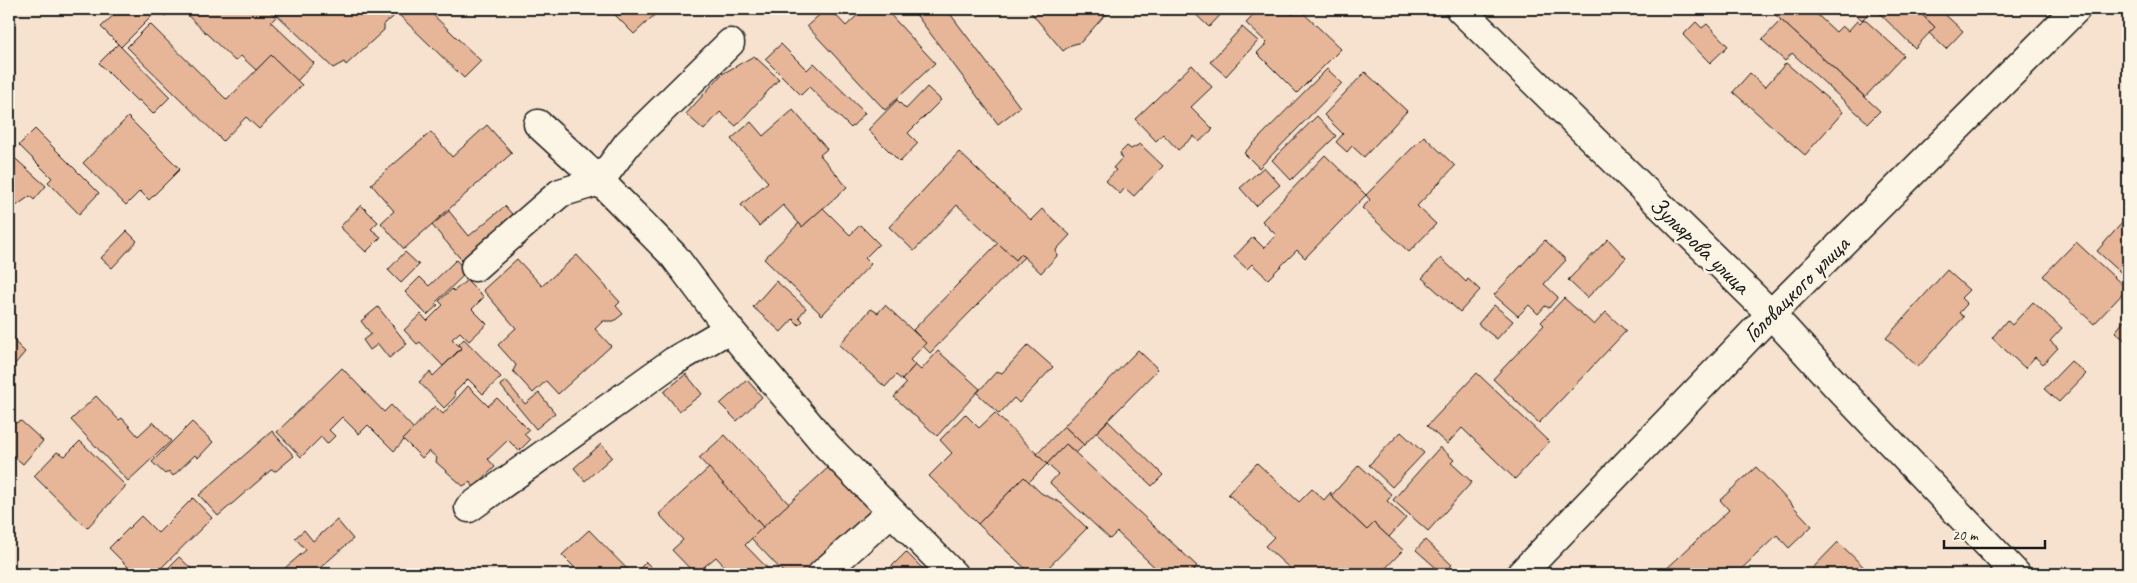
<svg xmlns="http://www.w3.org/2000/svg" width="2137" height="583" viewBox="0 0 2137 583" font-family="Caveat,sans-serif">
<rect width="100%" height="100%" fill="#f6e2ce"/>
<filter id="ink" filterUnits="userSpaceOnUse"><feTurbulence type="fractalNoise" baseFrequency=".02" numOctaves="2"/><feDisplacementMap in="SourceGraphic" scale="10" xChannelSelector="R" yChannelSelector="G"/><feConvolveMatrix kernelMatrix="1 2 1 2 8 2 1 2 1" color-interpolation-filters="sRGB"/></filter>
<g filter="url(#ink)">
<g fill="#e7b699" stroke="#1c1c1c">
<polygon points="120,9 172,9 165,16 158,10 121,47 101,27"/>
<polygon points="181,9 267,9 276,17 271,22 314,63 297,81 271,55 256,70 241,56 235,61"/>
<polygon points="271,9 401,9 391,19 384,23 384,30 346,65 344,62 333,68"/>
<polygon points="405,9 427,9 481,61 464,78 399,15"/>
<polygon points="609,9 661,9 634,34"/>
<polygon points="826,9 830,9 846,26 864,9 885,9 935,63 885,110 807,26"/>
<polygon points="912,9 959,9 951,15 1020,107 998,124"/>
<polygon points="1028,9 1115,9 1104,16 1081,42 1071,45 1063,51"/>
<polygon points="1190,9 1226,9 1209,27"/>
<polygon points="1260,9 1286,9 1293,15 1299,9 1341,49 1297,93 1257,53 1267,43 1246,23"/>
<polygon points="1769,9 1811,9 1836,32 1842,26 1848,31 1857,21 1860,23 1864,19 1904,55 1865,97"/>
<polygon points="1850,9 1873,9 1862,20"/>
<polygon points="1875,9 1916,9 1935,27 1915,48"/>
<polygon points="1916,9 1939,9 1963,31 1946,49 1929,33 1935,27"/>
<polygon points="1781,20 1880,111 1868,123 1792,53 1785,61 1762,40"/>
<polygon points="1696,22 1702,28 1707,24 1728,46 1710,63 1683,35"/>
<polygon points="150,24 227,100 271,55 302,85 259,129 246,117 223,141 127,47"/>
<polygon points="1242,27 1258,41 1226,76 1210,62"/>
<polygon points="118,44 170,97 153,114 139,100 137,101 99,63"/>
<polygon points="781,44 807,70 814,63 865,113 851,128 809,87 801,95 765,59"/>
<polygon points="754,56 779,79 736,126 720,112 704,130 686,114 722,74"/>
<polygon points="1786,63 1843,112 1805,155 1733,92 1750,73 1765,87"/>
<polygon points="1192,65 1212,87 1191,107 1213,129 1199,142 1194,136 1178,150 1163,134 1156,141 1135,119"/>
<polygon points="1327,69 1342,83 1259,168 1244,153"/>
<polygon points="1365,72 1407,111 1364,157 1352,146 1347,152 1336,142 1343,134 1324,115"/>
<polygon points="927,87 941,100 908,133 918,143 900,162 868,130 897,100 906,109"/>
<polygon points="793,110 827,149 820,155 847,187 802,227 783,205 759,226 741,205 768,182 731,139 751,122 763,136"/>
<polygon points="1317,116 1336,136 1291,180 1272,160"/>
<polygon points="128,117 180,169 149,200 140,191 126,205 83,163"/>
<polygon points="487,125 512,153 404,249 381,223 394,211 371,184 431,132 452,157"/>
<polygon points="35,129 99,193 79,214 48,182 52,178 19,145"/>
<polygon points="1424,136 1455,166 1417,206 1436,224 1409,252 1362,208 1370,200 1366,195"/>
<polygon points="1140,144 1163,166 1134,196 1125,188 1120,194 1106,181 1116,170 1113,168 1122,158 1120,153 1127,146 1131,149"/>
<polygon points="959,152 1031,220 1042,209 1070,235 1056,250 1057,256 1041,273 1021,254 1016,260 957,205 914,251 889,227"/>
<polygon points="9,153 46,186 34,200 30,196 9,211"/>
<polygon points="1325,155 1366,195 1305,258 1297,250 1268,279 1252,264 1247,269 1234,257 1253,237 1264,248 1276,235 1262,221"/>
<polygon points="1264,167 1280,185 1256,206 1240,188"/>
<polygon points="361,205 378,222 371,229 381,237 366,252 340,227"/>
<polygon points="505,206 518,221 465,264 432,225 449,211 469,236"/>
<polygon points="823,208 850,235 860,225 879,244 865,258 871,264 822,315 764,259 799,223 802,227"/>
<polygon points="2122,223 2128,229 2128,279 2097,251"/>
<polygon points="127,231 137,241 112,268 101,258"/>
<polygon points="1608,239 1626,258 1587,298 1568,280"/>
<polygon points="1545,240 1566,260 1544,284 1558,297 1549,308 1545,306 1538,314 1529,305 1518,316 1494,295"/>
<polygon points="2076,242 2127,289 2094,324 2043,276"/>
<polygon points="998,243 1016,260 1021,254 1024,257 930,353 923,346 926,343 913,330"/>
<polygon points="405,252 419,265 401,283 388,270"/>
<polygon points="577,255 620,302 616,306 623,314 614,321 603,321 595,329 611,346 558,394 546,381 533,393 513,371 516,365 498,345 516,328 483,290 517,259 542,286"/>
<polygon points="1441,258 1466,282 1468,279 1480,290 1460,312 1422,278"/>
<polygon points="456,260 467,272 435,303 438,305 427,315 405,292 420,277 429,286"/>
<polygon points="1947,270 1969,290 1961,298 1967,304 1959,313 1964,317 1918,367 1886,338"/>
<polygon points="467,280 484,297 472,309 487,324 469,341 460,332 452,339 461,348 443,366 420,342 417,344 404,330 421,314 427,321 443,305 439,301 452,289 454,291"/>
<polygon points="776,281 806,308 799,317 803,321 799,325 793,319 781,332 753,307"/>
<polygon points="1564,298 1594,325 1606,312 1626,331 1539,423 1493,379 1544,325 1541,322"/>
<polygon points="2033,302 2062,328 2050,341 2058,348 2043,364 2035,357 2025,368 1992,338 2007,320 2012,325"/>
<polygon points="885,305 926,343 910,360 915,365 902,380 896,375 885,387 839,345 871,309 878,313"/>
<polygon points="1494,305 1513,321 1497,339 1478,324"/>
<polygon points="378,307 407,344 389,358 378,344 370,350 363,340 371,334 361,321"/>
<polygon points="2128,316 2128,343 2115,332"/>
<polygon points="11,338 25,352 9,371 9,341"/>
<polygon points="464,339 501,377 483,394 468,379 454,393 455,397 444,408 419,382 430,372 433,376 462,348 459,344"/>
<polygon points="1028,345 1053,367 1019,403 1014,398 999,414 977,393 997,371 1002,373"/>
<polygon points="1138,350 1158,369 1084,445 1064,426"/>
<polygon points="938,351 980,389 937,436 894,397 906,384 902,380 915,365 921,370"/>
<polygon points="2071,361 2086,374 2059,402 2044,389"/>
<polygon points="342,368 384,412 391,405 414,429 394,451 368,425 359,434 342,417 329,430 335,436 327,444 321,437 301,457 277,432"/>
<polygon points="1477,373 1549,442 1515,479 1462,428 1447,444 1427,426"/>
<polygon points="686,374 702,394 679,411 664,392"/>
<polygon points="747,380 762,397 737,421 720,404"/>
<polygon points="506,381 525,404 539,393 555,413 536,429 500,385"/>
<polygon points="468,386 488,406 497,398 529,430 524,434 530,440 519,451 508,440 488,459 495,467 474,487 470,482 463,486 436,462 437,458 429,451 422,458 403,439 435,406 443,414"/>
<polygon points="96,396 119,420 122,418 138,436 153,422 171,441 128,481 71,420"/>
<polygon points="995,413 1047,464 1029,482 1024,477 978,524 929,476 952,453 940,440 965,414 979,428"/>
<polygon points="9,417 15,423 21,421 43,441 23,464 9,452"/>
<polygon points="1108,421 1163,475 1152,486 1096,433"/>
<polygon points="192,422 213,442 198,458 195,455 173,476 169,471 165,474 152,462"/>
<polygon points="1064,426 1084,445 1076,453 1066,444 1047,464 1037,454"/>
<polygon points="272,431 294,456 276,471 271,470 218,516 199,495"/>
<polygon points="1401,432 1424,453 1392,487 1369,465"/>
<polygon points="725,435 789,504 763,527 699,458"/>
<polygon points="80,441 126,486 87,528 34,476 57,452 65,456"/>
<polygon points="601,444 612,457 585,481 574,468"/>
<polygon points="1066,444 1197,566 1194,569 1199,574 1162,574 1117,532 1110,539 1050,483 1058,474 1047,464"/>
<polygon points="1440,447 1454,460 1451,463 1472,482 1428,531 1393,500"/>
<polygon points="1257,463 1299,502 1312,489 1324,500 1331,492 1331,496 1367,530 1374,523 1403,550 1380,574 1296,574 1265,546 1274,537 1228,494"/>
<polygon points="1359,465 1392,495 1387,501 1406,518 1389,537 1374,523 1367,530 1331,496"/>
<polygon points="830,466 872,512 804,574 785,574 751,538"/>
<polygon points="1756,467 1812,526 1789,548 1777,535 1736,574 1661,574 1729,510 1720,500"/>
<polygon points="709,468 763,527 745,545 773,574 732,574 716,557 695,574 672,550 683,540 659,514"/>
<polygon points="1024,477 1041,493 1061,503 1087,528 1042,574 1031,574 978,524"/>
<polygon points="193,498 212,518 155,574 135,574 109,548 141,516 158,533"/>
<polygon points="337,520 353,539 313,574 278,574 306,550 295,538 304,530 313,541"/>
<polygon points="589,530 632,574 581,574 562,555"/>
<polygon points="1425,540 1452,565 1443,574 1416,550"/>
<polygon points="1838,542 1871,574 1807,574"/>
<polygon points="906,552 928,574 895,574 890,568"/>
<polygon points="179,557 197,574 162,574"/>
<polygon points="646,562 658,574 634,574"/>
</g>
<g fill="none" stroke-linecap="round" stroke-linejoin="round">
<g stroke="#1c1c1c" stroke-width="31">
<g id="minor">
<polyline points="1460,9 1771,314 1834,383 2016,574"/>
<polyline points="538,124 600,181 674,256 729,329 827,446 953,574"/>
<polyline points="475,267 560,193 600,181 628,143 730,43"/>
<polyline points="469,508 674,361 729,329"/>
<polyline points="822,574 891,512"/>
</g>
</g>
<g stroke="#1c1c1c" stroke-width="31">
<polyline id="major" points="1521,574 1771,314 2076,9"/>
</g>
<use href="#minor" stroke="#fcf5e5" stroke-width="28"/>
<use href="#major" stroke="#fcf5e5" stroke-width="28"/>
</g>
</g>
<g text-anchor="middle" dominant-baseline="central" stroke-width="5" stroke-linejoin="round" paint-order="stroke">
<g font-size="24" fill="#1c1c1c" stroke="#fcf5e5">
<text transform="translate(1700 245) rotate(44)">Зульярова улица</text>
<text transform="translate(1796 289) rotate(-45)">Головацкого улица</text>
</g>
</g>
<rect width="2137" height="583" fill="none" stroke="#fcf5e5" stroke-width="30"/>
<rect x="15" y="15" width="2107" height="553" fill="none" stroke="#1c1c1c" stroke-width="2" filter="url(#ink)"/>
<path d="M1944 540v8h101v-8" fill="none" stroke="#1c1c1c" stroke-width="2.5"/>
<text x="1952" y="540" font-size="15" fill="#1c1c1c" stroke="#fcf5e5" stroke-width="4" paint-order="stroke">20 m</text>
</svg>
